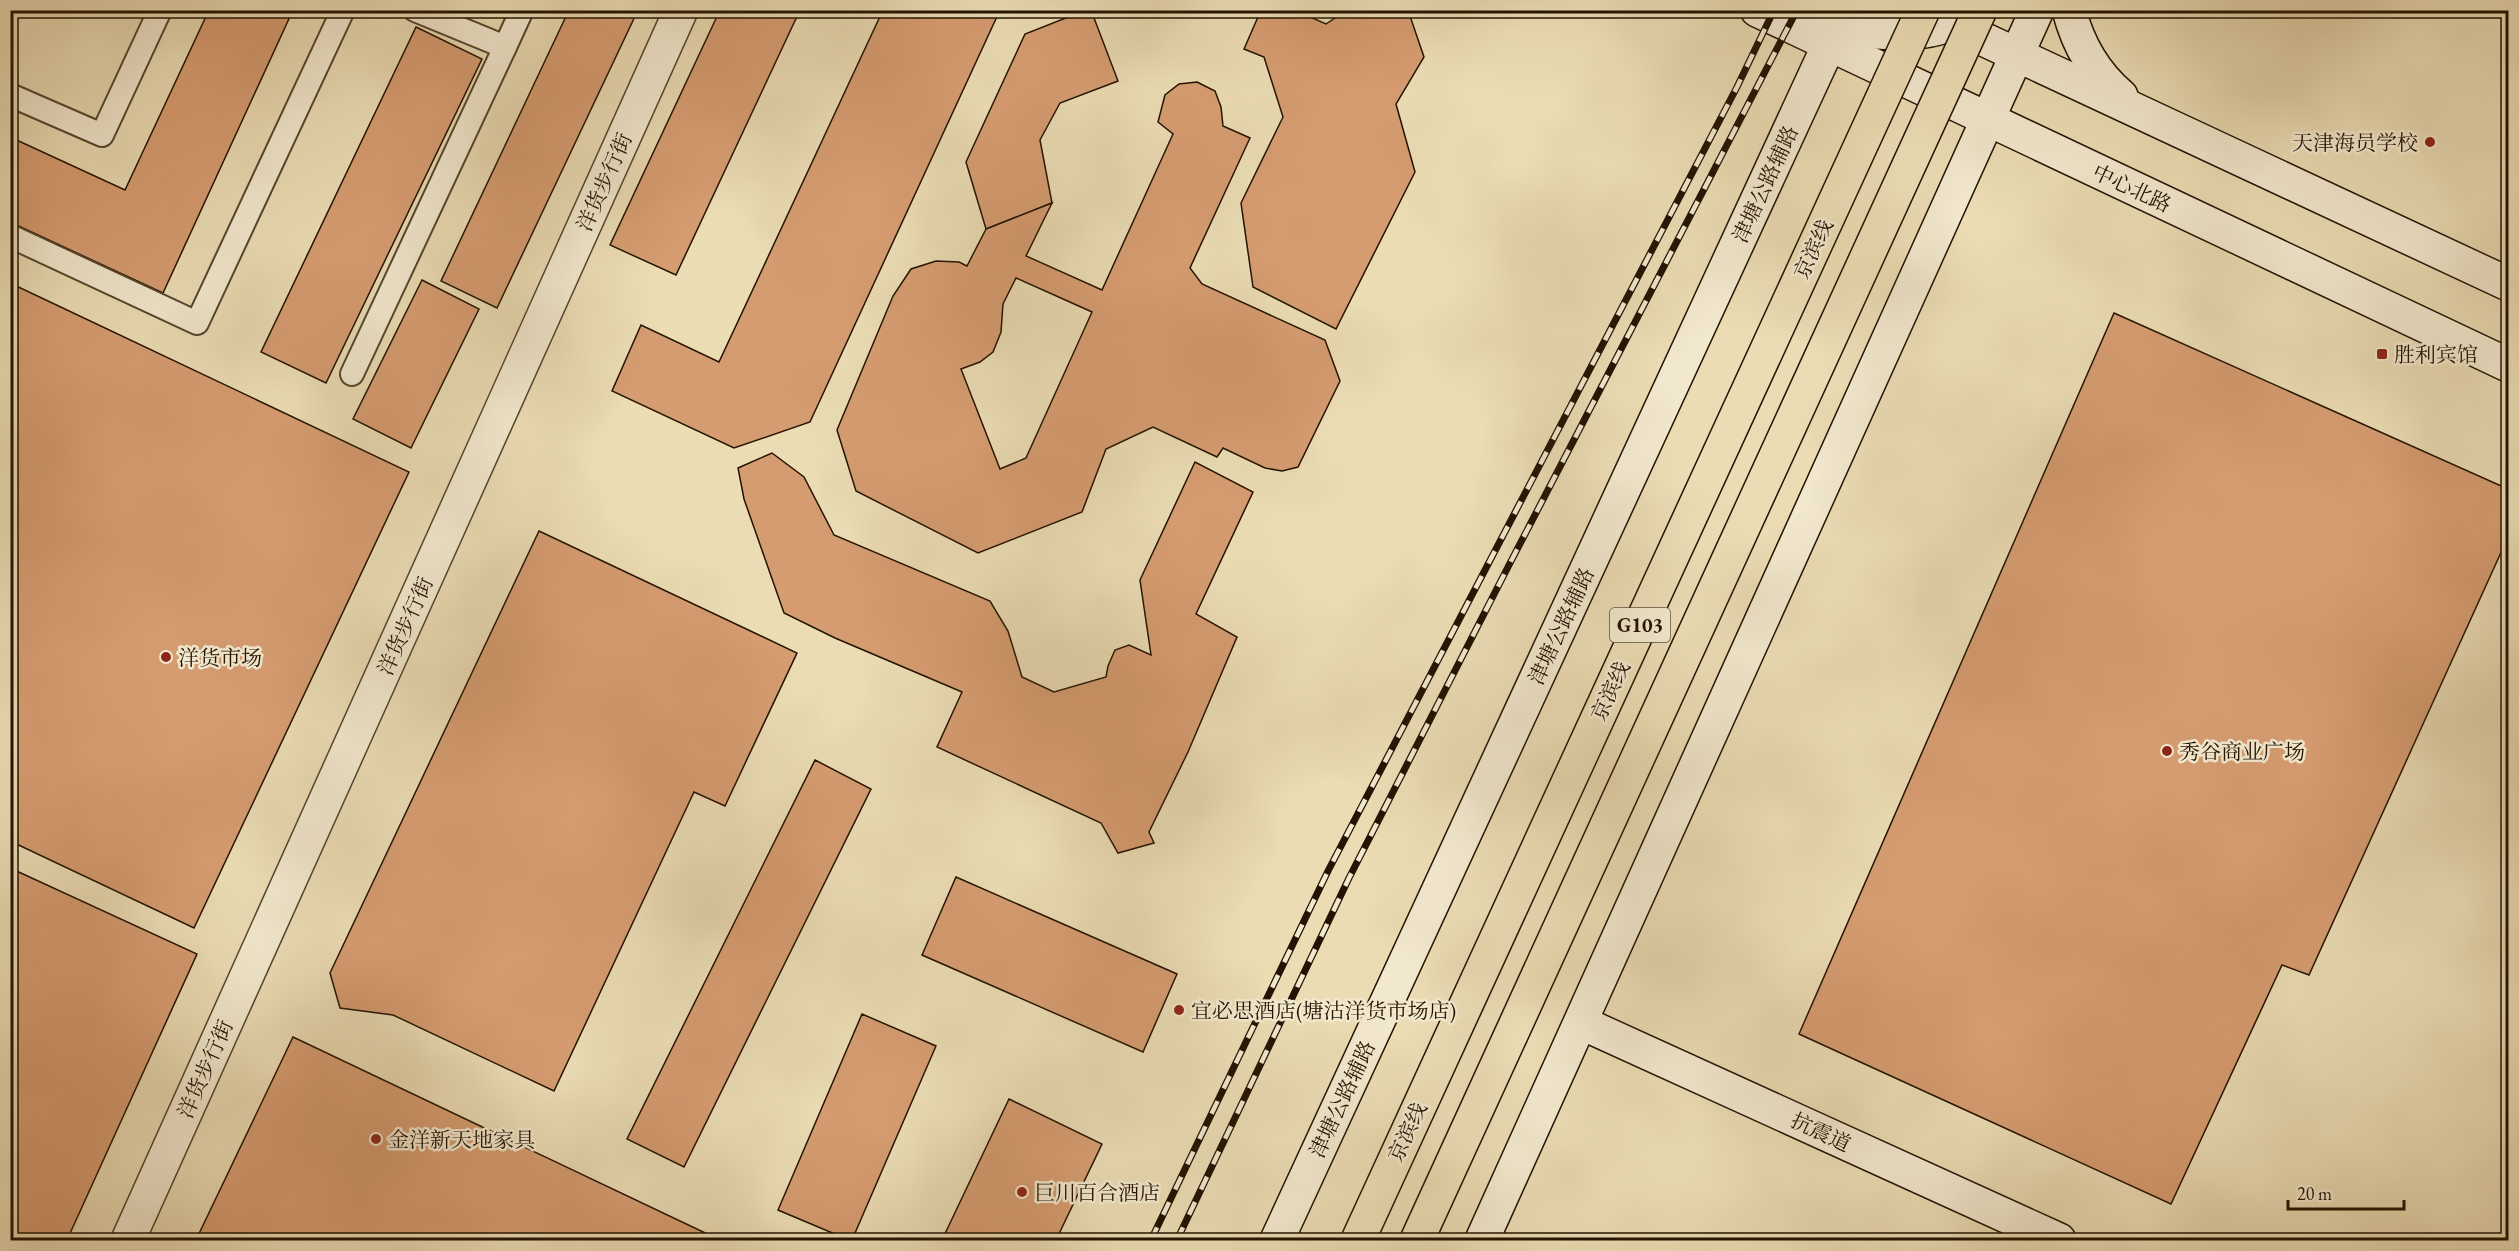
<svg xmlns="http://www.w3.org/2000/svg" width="2519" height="1251" viewBox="0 0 2519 1251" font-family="'EB Garamond','Noto Serif SC',serif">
<rect width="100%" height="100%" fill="#ebdcb4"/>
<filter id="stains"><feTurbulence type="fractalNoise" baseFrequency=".00333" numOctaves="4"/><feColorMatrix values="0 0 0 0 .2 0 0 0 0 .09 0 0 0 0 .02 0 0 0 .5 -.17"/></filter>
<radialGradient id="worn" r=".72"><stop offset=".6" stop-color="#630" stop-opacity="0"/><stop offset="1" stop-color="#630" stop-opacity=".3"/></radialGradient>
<g fill="#d69c71" stroke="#221302" stroke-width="1.5" fill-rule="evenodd">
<polygon points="209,10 293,10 163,293 10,222 10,137 125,190"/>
<polygon points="569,10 638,10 497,308 441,281"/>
<polygon points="720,10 800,10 676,275 610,245"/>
<polygon points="883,10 1000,10 810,422 734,448 612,391 641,325 719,362"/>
<polygon points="1086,10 1091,10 1118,81 1060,103 1040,140 1052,203 986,229 966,162 1025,34"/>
<polygon points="1261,10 1294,10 1326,24 1347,10 1397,10 1410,16 1424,57 1396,104 1415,172 1336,329 1253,287 1241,203 1283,117 1264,57 1244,49"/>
<polygon points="416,27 482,59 326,383 261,352"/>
<path d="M1197,82l18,9 6,16 2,19 27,12 -60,130 12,16 123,56 15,41 -42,86 -16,4 -17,-3 -42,-20 -6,9 -64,-30 -47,22 -24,63 -104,41 -122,-62 -19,-61 56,-134 18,-27 25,-8 23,1 8,4 19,-37 66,-26 -26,53 76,34 71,-156 -15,-12 7,-27 14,-11zM1016,278l76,34 -66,146 -26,11 -39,-100 19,-7 13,-10 8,-20 2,-28z"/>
<polygon points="422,280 479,309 411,448 353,419"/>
<polygon points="10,283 409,472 194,928 10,841"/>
<polygon points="2114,313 2508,489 2508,537 2309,975 2282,965 2171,1204 1799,1034"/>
<polygon points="772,453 804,477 834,535 990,601 1008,631 1022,677 1054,692 1106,677 1108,666 1115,650 1129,645 1151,655 1140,580 1195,462 1253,492 1196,614 1237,637 1188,752 1149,832 1154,843 1118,853 1101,823 937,747 962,692 835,638 784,613 744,499 738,468"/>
<polygon points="539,531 797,653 725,806 694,792 554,1091 393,1015 340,1008 330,973"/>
<polygon points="815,760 871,789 684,1167 627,1139"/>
<polygon points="10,868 197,954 67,1240 10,1240"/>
<polygon points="956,877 1177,974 1143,1052 922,955"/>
<polygon points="862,1014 936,1046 852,1240 849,1240 778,1210"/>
<polygon points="293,1037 720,1240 196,1240"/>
<polygon points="1009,1099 1102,1144 1056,1240 942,1240"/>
</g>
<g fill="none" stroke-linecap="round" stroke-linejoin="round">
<g stroke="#54452e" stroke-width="26">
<g id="lane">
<polyline points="505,47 522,10"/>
<polyline points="10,95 102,135 160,10"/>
<polyline points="10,236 197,323 343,10"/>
<polyline points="352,374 505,47 415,10"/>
</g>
</g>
<g stroke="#54452e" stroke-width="36">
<polyline id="street" points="128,1240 681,10"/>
</g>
<g stroke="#221302" stroke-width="36">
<g id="secondary">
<polyline points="1757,10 2508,365"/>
<polyline points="1921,10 2508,284"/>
<path d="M2069,10c9,35 25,63 52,86"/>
<path d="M1818,21c39,9 81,18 121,7"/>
<polyline points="1582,1023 2059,1240"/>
<polyline points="1277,1240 1845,10"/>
<polyline points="1482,1240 2037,10"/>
</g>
</g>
<use href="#lane" stroke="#f2e8ce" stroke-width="22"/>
<use href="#street" stroke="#f2e8ce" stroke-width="33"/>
<use href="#secondary" stroke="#f2e8ce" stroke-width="33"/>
<g stroke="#221302" stroke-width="7">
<g id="rail">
<polyline points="1151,1240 1328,871 1737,87 1774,10"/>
<polyline points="1177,1240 1349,878 1509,565 1797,10"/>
</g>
</g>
<use href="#rail" stroke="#f2e8ce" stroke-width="4.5" stroke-dasharray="14" stroke-linecap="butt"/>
<g stroke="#221302" stroke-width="36" stroke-linecap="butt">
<g id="highway-bridge">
<polyline points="1358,1240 1923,10"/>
<polyline points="1417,1240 1980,10"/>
</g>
</g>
<use href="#highway-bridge" stroke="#ebdcb4" stroke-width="33"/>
</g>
<g fill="#8f2418" stroke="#f2e8ce" stroke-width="2">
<circle cx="2430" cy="142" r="6"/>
<rect x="2376" y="348" width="12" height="12" rx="3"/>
<circle cx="166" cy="657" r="6"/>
<circle cx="2167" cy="751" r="6"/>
<circle cx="1179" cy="1010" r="6"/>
<circle cx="376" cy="1139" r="6"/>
<circle cx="1022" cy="1192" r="6"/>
</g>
<g text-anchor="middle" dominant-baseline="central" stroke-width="5" stroke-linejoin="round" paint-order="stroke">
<rect fill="#f2e8ce" stroke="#60533f" stroke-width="1.5" x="1610" y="608" width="60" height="34" rx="4.5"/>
<g font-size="20" font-weight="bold" fill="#221302">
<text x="1640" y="625">G103</text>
</g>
<g font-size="21" fill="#221302" stroke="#f2e8ce" text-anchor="start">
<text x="2418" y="142" text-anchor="end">天津海员学校</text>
<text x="2394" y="354">胜利宾馆</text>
<text x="178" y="657">洋货市场</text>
<text x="2179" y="751">秀谷商业广场</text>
<text x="1191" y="1010">宜必思酒店(塘沽洋货市场店)</text>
<text x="388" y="1139">金洋新天地家具</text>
<text x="1034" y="1192">巨川百合酒店</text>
</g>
<g font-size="21" fill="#221302" stroke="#f2e8ce">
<text transform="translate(604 182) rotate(-66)">洋货步行街</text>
<text transform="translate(1765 184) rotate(-65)">津塘公路辅路</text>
<text transform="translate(2132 188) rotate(25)">中心北路</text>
<text transform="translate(1813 249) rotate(-65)">京滨线</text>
<text transform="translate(405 626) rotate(-66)">洋货步行街</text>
<text transform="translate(1561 626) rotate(-65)">津塘公路辅路</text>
<text transform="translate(1610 691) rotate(-65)">京滨线</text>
<text transform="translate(205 1069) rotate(-66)">洋货步行街</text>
<text transform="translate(1342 1099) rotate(-65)">津塘公路辅路</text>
<text transform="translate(1407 1132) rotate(-65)">京滨线</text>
<text transform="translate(1821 1132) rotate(25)">抗震道</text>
</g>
</g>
<rect width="2519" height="1251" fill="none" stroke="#ebdcb4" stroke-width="36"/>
<rect x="12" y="12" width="2495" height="1227" fill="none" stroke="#221302" stroke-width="3"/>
<rect x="18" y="18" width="2483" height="1215" fill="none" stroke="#221302" stroke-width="1.5"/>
<path d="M2288 1200v9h116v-9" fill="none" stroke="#221302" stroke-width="3"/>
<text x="2297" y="1200" font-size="18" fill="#221302" stroke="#f2e8ce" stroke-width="4.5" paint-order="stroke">20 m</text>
<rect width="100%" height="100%" filter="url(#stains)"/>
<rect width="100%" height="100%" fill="url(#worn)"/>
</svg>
